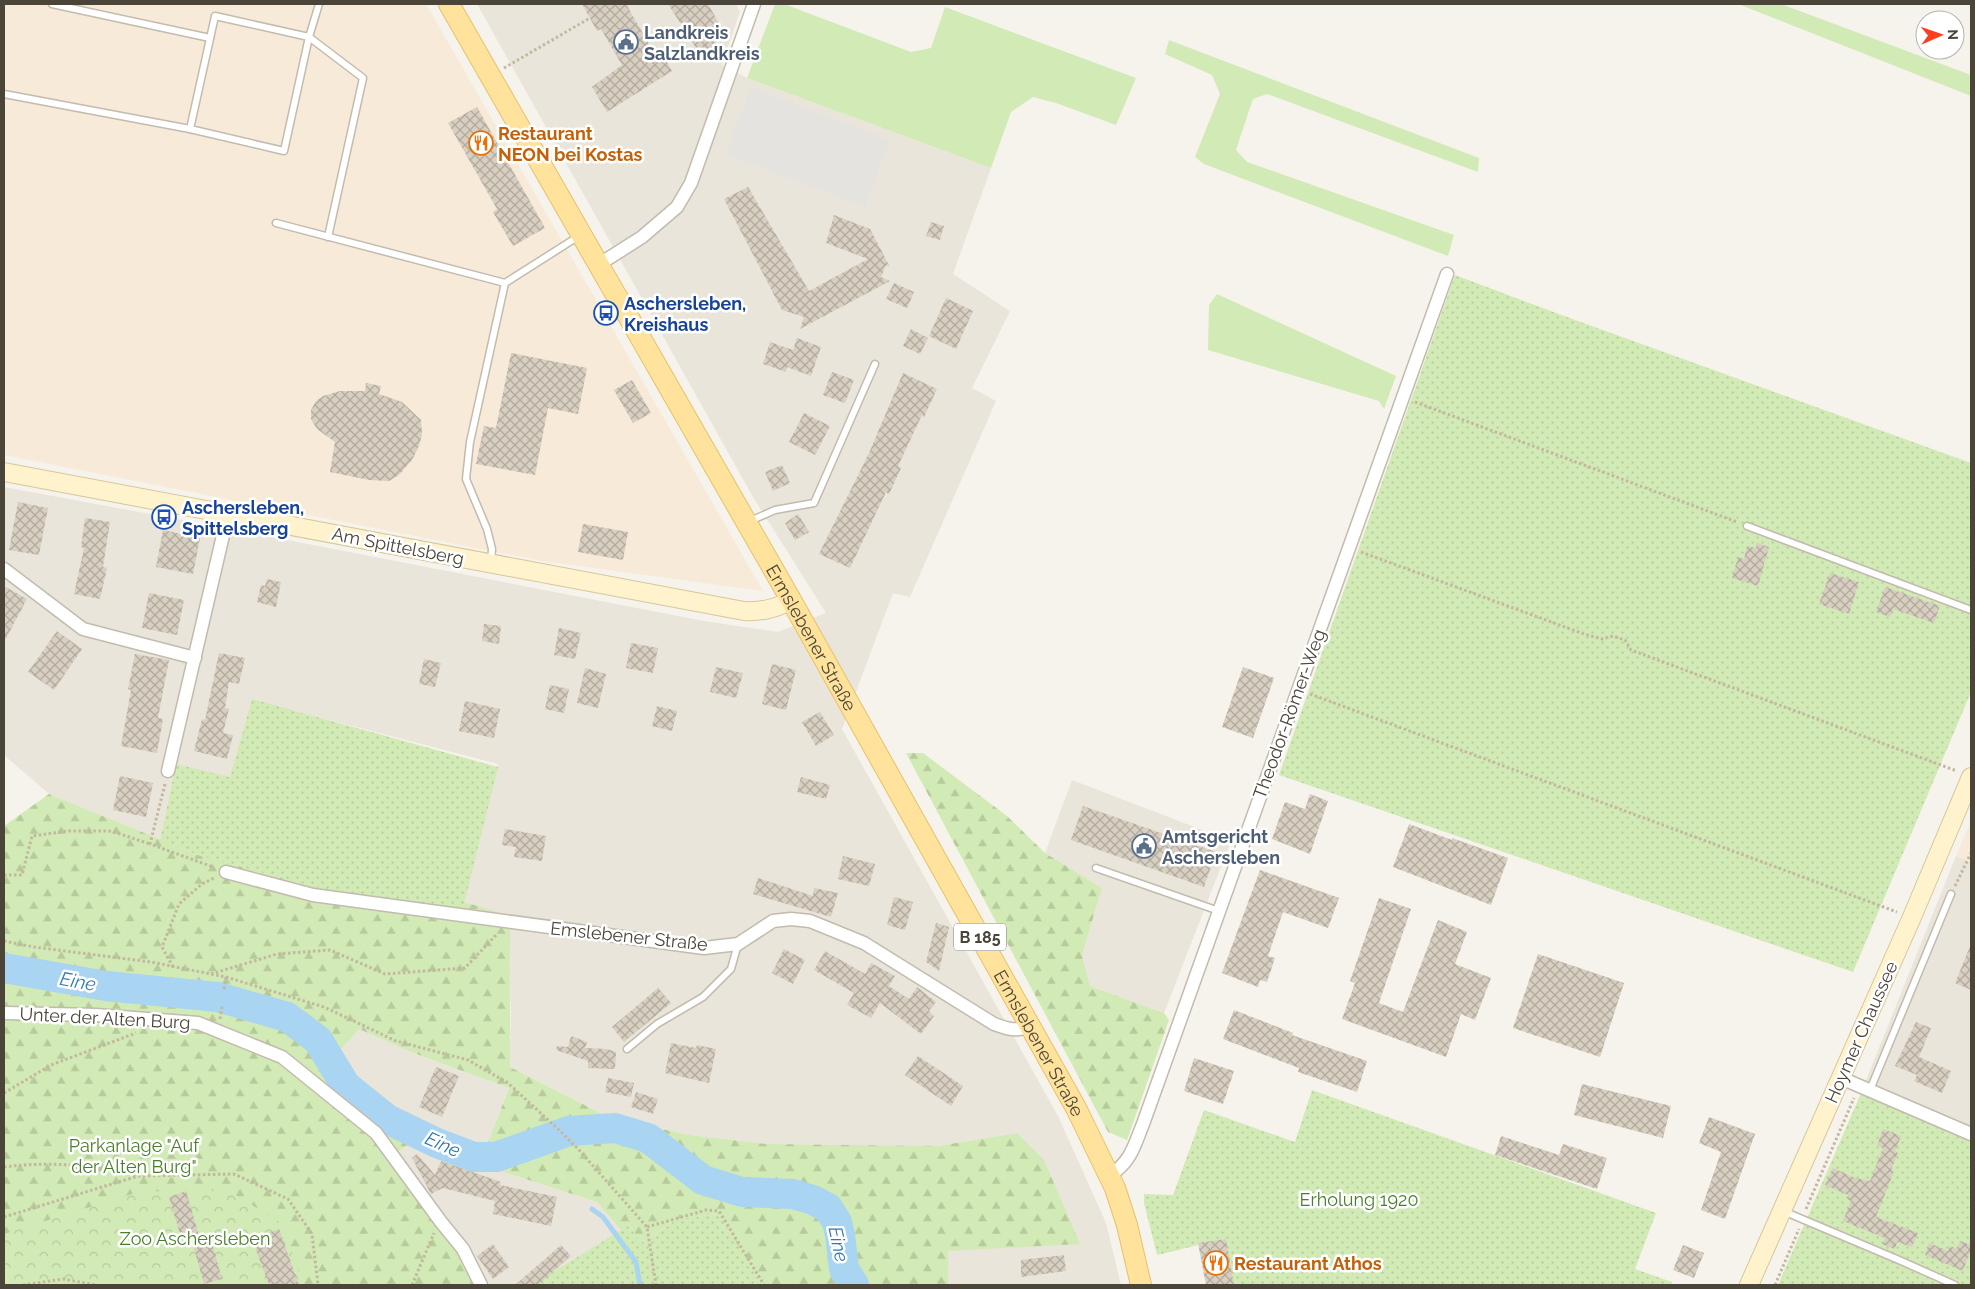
<svg xmlns="http://www.w3.org/2000/svg" width="1975" height="1289" viewBox="0 0 1975 1289" font-family="Raleway,sans-serif">
<defs>
<pattern id="forest-firs" width="22" height="20" patternUnits="userSpaceOnUse" patternTransform="scale(1.25)"><rect width="22" height="20" fill="#d2eab5"/><path d="M5 1l3.5 6h-7zM16 11l3.5 6h-7z" fill="#b6ca9c"/></pattern>
<pattern id="park-crowns" width="20" height="18" patternUnits="userSpaceOnUse" patternTransform="scale(1.25)"><rect width="20" height="18" fill="#d2eab5"/><path d="M2 6a3 3 0 1 1 6 0M12 15a3 3 0 1 1 6 0" fill="none" stroke="#b6ca9c"/></pattern>
<pattern id="garden-dots" width="8" height="8" patternUnits="userSpaceOnUse" patternTransform="scale(1.25)"><rect width="8" height="8" fill="#d2eab5"/><path d="M2 2h.1M6 6h.1" fill="none" stroke="#b6ca9c" stroke-width="1.8" stroke-linecap="round"/></pattern>
<pattern id="building-cross-hatch" width="8" height="8" patternUnits="userSpaceOnUse" patternTransform="scale(1.25)"><rect width="8" height="8" fill="#d8cfc1"/><path d="M0 0l8 8M0 8l8-8" fill="none" stroke="#b1aa9e"/></pattern>
</defs>
<rect width="100%" height="100%" fill="#f6f3ec"/>
<g fill="#eae5da">
<polygon points="477,4 736,4 740,12 722,65 747,78 991,168 953,274 1010,311 972,388 996,401 910,597 893,593 842,729 1058,1116 1106,1223 1121,1285 948,1285 948,1251 1017,1133 938,1146 766,1144 690,1135 610,1118 510,1067 511,1010 508,969 511,917 464,902 498,764 252,700 230,778 176,764 160,840 49,794 4,755 4,487 231,529 704,621 778,632 826,613 753,497"/>
<polygon points="1072,780 1231,841 1164,1013 1090,986 1082,955 1102,888 1045,853"/>
<polygon points="1956,856 1971,862 1971,1142 1861,1093"/>
<polygon points="359,1029 411,1052 509,1088 487,1145 404,1121 367,1087 334,1057"/>
<polygon points="409,1144 444,1153 597,1202 621,1230 532,1285 477,1285 395,1153"/>
</g>
<g fill="#f7ead8">
<polygon points="4,4 426,4 763,591 542,561 4,455"/>
<polygon points="1971,821 1971,862 1956,856"/>
</g>
<g fill="#d2eab5">
<polygon points="775,4 784,4 911,52 931,48 945,7 1136,78 1116,125 1056,103 1033,97 1011,112 991,168 747,78"/>
<polygon points="1738,4 1781,4 1971,75 1971,96"/>
<polygon points="1169,40 1479,158 1478,172 1267,94 1253,99 1236,150 1247,162 1454,235 1448,256 1204,164 1195,157 1220,94 1212,75 1165,54"/>
<polygon points="1217,294 1396,376 1384,409 1379,401 1208,350 1209,305"/>
</g>
<g fill="url(#forest-firs)" fill-rule="evenodd">
<polygon points="906,753 923,753 1007,816 1045,853 1102,888 1082,955 1090,986 1164,1013 1169,1020 1127,1140 1108,1132"/>
<path d="M49,794l149,61 265,53 1,-6 47,14c-3,51 0,100 -1,151l100,51 80,17 76,9 172,2 79,-13 27,27 36,84 -132,7v34h-186l-43,-71 -42,5 -36,24 -12,-18 -8,5 -24,-28 -153,-49 -35,-9 -13,9 37,48 44,84h-473v-459zM359,1029l52,23 98,36 -22,57 -83,-24 -70,-64z"/>
</g>
<polygon fill="url(#park-crowns)" points="187,1189 231,1192 283,1224 303,1285 4,1285 4,1234 135,1193"/>
<g fill="url(#garden-dots)">
<polygon points="1455,275 1567,317 1971,463 1971,692 1853,972 1279,775"/>
<polygon points="252,699 498,767 463,908 394,902 337,893 198,855 160,840 176,764 230,777"/>
<path d="M1312,1090l344,123 -21,56 37,13 -1,3h-438l-8,-46c-23,4 -44,11 -68,16l-13,-52v-9l29,1 31,-85 91,32z"/>
<polygon points="1861,1093 1971,1142 1971,1285 1778,1285"/>
<polygon points="719,1214 762,1285 532,1285 629,1225 641,1243 677,1219"/>
</g>
<polygon fill="#e5e3e0" points="751,87 890,140 865,207 725,154"/>
<g fill="none" stroke-linecap="round" stroke-linejoin="round">
<polyline stroke="#a9d4f2" stroke-width="5" points="592,1209 603,1217 636,1262 640,1285"/>
<polyline stroke="#a9d4f2" stroke-width="30" points="4,968 106,986 218,997 287,1017 318,1040 346,1086 387,1119 437,1143 474,1157 496,1157 569,1131 615,1128 648,1138 703,1180 742,1192 793,1194 813,1200 828,1208 837,1222 840,1235 844,1269 854,1285"/>
</g>
<g fill="url(#building-cross-hatch)">
<polygon points="582,4 626,4 653,51 659,48 672,71 607,112 592,87 622,65 601,29 597,31"/>
<polygon points="668,4 708,4 725,34 714,39 717,46 702,57"/>
<polygon points="477,107 545,228 513,246 493,212 497,209 448,123"/>
<polygon points="748,187 809,291 868,259 826,243 834,215 870,229 890,267 886,265 881,277 890,281 800,329 804,317 782,310 724,199"/>
<polygon points="931,222 944,226 940,240 926,236"/>
<polygon points="894,283 914,292 907,308 886,299"/>
<polygon points="946,298 973,311 956,349 929,336"/>
<polygon points="911,329 928,338 920,354 903,346"/>
<polygon points="797,338 821,347 811,376 787,367 786,372 763,364 770,342 793,350"/>
<polygon points="511,353 587,368 578,414 548,408 535,475 476,464 484,426 496,428"/>
<polygon points="832,372 854,380 845,403 823,395"/>
<polygon points="903,373 937,389 924,417 922,415 898,466 901,468 889,494 886,492 850,568 819,554 869,453"/>
<polygon points="632,380 651,413 633,423 614,390"/>
<polygon points="366,383 381,386 379,394 402,402 421,420 422,434 419,446 412,460 399,475 389,481 369,480 330,472 335,442 317,429 311,419 311,410 316,401 323,396 340,391 365,391"/>
<polygon points="804,413 830,426 815,455 789,442"/>
<polygon points="782,465 790,483 773,491 765,472"/>
<polygon points="18,502 48,508 39,555 9,550"/>
<polygon points="798,514 809,532 795,540 785,523"/>
<polygon points="85,518 110,522 103,567 107,568 100,599 74,594 84,548 81,547"/>
<polygon points="583,524 628,532 623,560 578,552"/>
<polygon points="163,530 200,538 193,574 156,567"/>
<polygon points="1757,543 1769,547 1758,586 1732,578 1738,557 1744,559 1747,546 1756,548"/>
<polygon points="1830,573 1859,582 1849,614 1819,604"/>
<polygon points="267,579 281,582 276,607 257,602 261,585 265,586"/>
<polygon points="4,586 27,599 4,642"/>
<polygon points="1885,587 1940,606 1934,623 1893,609 1890,617 1876,612"/>
<polygon points="149,593 184,600 177,635 142,628"/>
<polygon points="484,624 501,626 499,644 482,641"/>
<polygon points="559,628 581,633 575,659 554,655"/>
<polygon points="57,631 82,649 54,690 28,672"/>
<polygon points="631,643 658,648 653,673 626,668"/>
<polygon points="219,653 245,658 239,684 229,682 225,708 229,709 223,733 233,735 227,759 194,751 202,719 205,720"/>
<polygon points="135,654 169,660 158,718 163,719 157,753 121,746 131,690 128,689"/>
<polygon points="424,659 441,663 435,687 419,684"/>
<polygon points="772,664 796,670 786,710 762,704"/>
<polygon points="716,667 743,673 736,698 710,692"/>
<polygon points="1243,667 1274,678 1253,738 1222,727"/>
<polygon points="585,668 606,674 598,708 577,703"/>
<polygon points="550,685 569,689 564,713 545,709"/>
<polygon points="465,701 500,709 494,738 459,731"/>
<polygon points="657,706 677,711 672,731 652,726"/>
<polygon points="820,712 834,735 816,746 802,722"/>
<polygon points="120,776 153,783 146,817 113,810"/>
<polygon points="801,777 830,785 826,799 797,792"/>
<polygon points="1310,794 1328,801 1310,854 1272,839 1285,802 1305,809"/>
<polygon points="1083,806 1216,852 1204,887 1071,840"/>
<polygon points="1409,824 1452,840 1452,838 1508,858 1491,905 1393,867"/>
<polygon points="505,829 546,836 542,861 514,857 516,847 502,845"/>
<polygon points="843,856 875,864 869,886 838,879"/>
<polygon points="1260,870 1339,898 1328,928 1283,912 1268,956 1275,958 1267,982 1260,980 1258,987 1222,973"/>
<polygon points="758,878 813,896 814,888 838,893 831,917 753,894"/>
<polygon points="894,897 913,902 905,930 887,925"/>
<polygon points="1379,898 1411,909 1379,1003 1403,1012 1438,920 1467,932 1455,964 1491,978 1475,1020 1461,1014 1446,1057 1342,1019 1355,983 1350,981"/>
<polygon points="936,923 949,927 939,971 926,962"/>
<polygon points="1971,944 1971,990 1955,983"/>
<polygon points="784,949 805,960 793,984 772,973"/>
<polygon points="825,951 865,974 871,963 895,976 889,986 909,999 917,987 936,1002 929,1011 934,1016 921,1034 880,1003 871,1018 847,1005 854,993 814,970"/>
<polygon points="1538,954 1624,983 1600,1057 1513,1028"/>
<polygon points="658,988 671,1003 624,1042 612,1027"/>
<polygon points="1234,1010 1293,1033 1292,1035 1367,1061 1357,1092 1298,1072 1299,1068 1223,1039"/>
<polygon points="1916,1022 1931,1028 1919,1057 1951,1071 1942,1093 1914,1081 1917,1075 1895,1066"/>
<polygon points="571,1036 587,1042 585,1048 607,1049 616,1052 615,1069 588,1068 588,1061 556,1050 557,1046 568,1047"/>
<polygon points="671,1043 696,1048 697,1045 716,1049 709,1083 665,1073"/>
<polygon points="918,1056 963,1086 951,1106 905,1075"/>
<polygon points="1194,1058 1234,1071 1223,1104 1184,1091"/>
<polygon points="436,1067 459,1076 442,1117 419,1107"/>
<polygon points="608,1078 634,1083 631,1097 605,1092"/>
<polygon points="1582,1084 1671,1106 1663,1138 1574,1115"/>
<polygon points="636,1092 658,1099 653,1114 631,1107"/>
<polygon points="1709,1117 1755,1134 1725,1219 1701,1210 1721,1152 1699,1143"/>
<polygon points="1883,1129 1901,1136 1895,1151 1898,1153 1891,1170 1894,1171 1876,1217 1918,1233 1912,1247 1897,1242 1895,1249 1882,1244 1885,1238 1843,1221 1851,1201 1847,1199 1848,1195 1825,1185 1833,1168 1855,1178 1870,1181 1883,1148 1877,1146"/>
<polygon points="1501,1136 1559,1155 1563,1144 1607,1158 1597,1189 1495,1155"/>
<polygon points="417,1154 435,1175 441,1161 501,1182 500,1185 557,1197 551,1226 493,1214 495,1201 443,1188 431,1194 412,1158"/>
<polygon points="186,1191 200,1239 210,1236 222,1279 204,1284 192,1241 183,1244 169,1197"/>
<polygon points="279,1229 299,1285 269,1285 252,1239"/>
<polygon points="1226,1239 1234,1285 1206,1285 1198,1243"/>
<polygon points="1960,1241 1971,1245 1971,1249 1963,1271 1925,1255 1929,1243 1948,1251 1950,1246 1957,1249"/>
<polygon points="493,1244 509,1267 493,1279 477,1256"/>
<polygon points="561,1245 571,1256 538,1285 515,1285"/>
<polygon points="1683,1245 1704,1253 1694,1278 1673,1270"/>
<polygon points="1064,1255 1066,1271 1021,1277 1021,1260"/>
</g>
<g fill="none" stroke-linecap="round" stroke-linejoin="round">
<g stroke="#c2bbae" stroke-width="9">
<g id="service">
<polyline points="52,4 210,38"/>
<polyline points="319,4 309,37 363,78 328,237"/>
<polygon points="215,16 309,37 284,151 190,129"/>
<polyline points="4,94 190,129"/>
<polyline points="276,223 505,283"/>
<polyline points="750,521 775,510 814,503 875,364"/>
<polyline points="1747,526 1971,610"/>
<polyline points="491,562 492,549 487,529 466,479 470,442 505,283 579,236"/>
<polyline points="1096,868 1219,911"/>
<polyline points="627,1049 657,1024 703,997 731,969 738,944"/>
<polyline points="1870,1090 1951,894"/>
<polyline points="1783,1211 1899,1260 1955,1285"/>
</g>
</g>
<g stroke="#c2bbae" stroke-width="15">
<g id="minor">
<polyline points="598,265 642,237 677,207 691,183 754,4"/>
<polyline points="4,569 83,629 195,658"/>
<polyline points="168,771 228,514"/>
<path d="M226,872l87,23 391,53 34,-4 35,-23 18,-2 19,2 54,22 130,81c14,5 22,8 36,2"/>
<polyline points="4,1013 96,1015 198,1023 282,1057 376,1133 441,1222 463,1249 481,1285"/>
<polyline points="1841,1078 1971,1134"/>
<path d="M1110,1175c21,-13 24,-29 33,-51l304,-850"/>
</g>
</g>
<g stroke="#d6c79b" stroke-width="20">
<g id="secondary">
<path d="M4,472l740,139c17,1 32,-2 47,-11"/>
<polyline points="1749,1285 1912,917 1971,777"/>
</g>
</g>
<g stroke="#e6c16a" stroke-width="22">
<g id="primary">
<path id="s1" d="M449,4l342,596 285,508 39,80 12,37 14,60"/>
</g>
</g>
<g stroke="#c4b79f" stroke-width="3" stroke-dasharray="2.5 2.5" stroke-linecap="butt">
<polyline points="504,68 590,18"/>
<polyline points="1415,402 1737,522"/>
<polyline points="1361,552 1584,634 1602,639 1613,636 1625,640 1631,650 1957,771"/>
<polyline points="1310,694 1897,912"/>
<polyline points="165,784 150,844 213,867"/>
<polyline points="4,875 22,875 32,836 68,831 111,831 150,844"/>
<polyline points="1955,886 1971,853"/>
<polyline points="4,941 34,947 151,962 226,977 324,1007 396,1041 468,1060 508,1083 558,1129 579,1150 647,1227 656,1285"/>
<polyline points="173,967 162,947 179,904 202,884 214,878"/>
<polyline points="211,974 277,954 330,950 385,974 465,968 497,934"/>
<polyline points="224,989 226,977"/>
<polyline points="220,1019 222,1006"/>
<polyline points="4,1093 51,1065 136,1033"/>
<path d="M4,1167c47,-6 88,-2 134,9"/>
<polyline points="1806,1209 1854,1098"/>
<polyline points="4,1217 138,1176 234,1174 288,1199 312,1234 318,1285"/>
<polyline points="647,1227 706,1210 719,1211 764,1285"/>
<polyline points="23,1285 63,1279 96,1285"/>
<polyline points="412,1285 434,1233"/>
<polyline points="1775,1285 1799,1229"/>
</g>
<use href="#service" stroke="#fff" stroke-width="6"/>
<use href="#minor" stroke="#fff" stroke-width="12"/>
<use href="#secondary" stroke="#fff3cd" stroke-width="18"/>
<use href="#primary" stroke="#ffe39c" stroke-width="20"/>
</g>
<defs>
<g id="civic-ring" transform="scale(1.25)"><circle r="9.5" fill="#fff" stroke="#5c6f8a" stroke-width="1.5"/><path d="M-.6-6.5H3V-4.5H.6V-3L4-1V1h2V6H-6V1h2V-1L-.6-3ZM-1.2 2.5V6h2.4V2.5Z" fill="#5c6f8a"/></g>
<g id="restaurant-ring" transform="scale(1.25)"><circle r="9.5" fill="#fff" stroke="#e8710a" stroke-width="1.5"/><path d="M-5-6h1v4h1v-4h1v4h1v-4h1v5L-1.5 .5V6h-2V.5L-5-1ZM5-6V6H3V1.5H1.5Q1.5-4 5-6Z" fill="#e8710a"/></g>
<g id="bus-ring" transform="scale(1.25)"><circle r="9.5" fill="#fff" stroke="#1a4fb4" stroke-width="1.5"/><path d="M-5-6H5V4H4V6H2V4H-2V6H-4V4H-5ZM-3.5-4V0h7V-4ZM-3.5 1.2v1.5H-2V1.2ZM2 1.2v1.5H3.5V1.2Z" fill="#1a4fb4"/></g>
</defs>
<g fill-rule="evenodd">
<use href="#civic-ring" x="626" y="42"/>
<use href="#restaurant-ring" x="481" y="143"/>
<use href="#bus-ring" x="606" y="313"/>
<use href="#bus-ring" x="164" y="517"/>
<use href="#civic-ring" x="1144" y="846"/>
<use href="#restaurant-ring" x="1216" y="1263"/>
</g>
<g text-anchor="middle" dominant-baseline="central" stroke-width="5" stroke-linejoin="round" paint-order="stroke">
<rect fill="#fff" stroke="#817c74" stroke-width="1" x="954" y="923.5" width="52" height="27" rx="4"/>
<g font-size="16" font-weight="bold" fill="#4b4439">
<text x="980" y="937">B 185</text>
</g>
<g font-size="18" font-weight="bold" fill="#4e5e75" stroke="#fff" text-anchor="start">
<text x="644" y="32">Landkreis<tspan x="644" dy="21">Salzlandkreis</tspan></text>
<text x="1162" y="836">Amtsgericht<tspan x="1162" dy="21">Aschersleben</tspan></text>
</g>
<g font-size="18" font-weight="bold" fill="#c56008" stroke="#fff" text-anchor="start">
<text x="498" y="133">Restaurant<tspan x="498" dy="21">NEON bei Kostas</tspan></text>
<text x="1234" y="1263">Restaurant Athos</text>
</g>
<g font-size="18" font-weight="bold" fill="#164399" stroke="#fff" text-anchor="start">
<text x="624" y="303">Aschersleben,<tspan x="624" dy="21">Kreishaus</tspan></text>
<text x="182" y="507">Aschersleben,<tspan x="182" dy="21">Spittelsberg</tspan></text>
</g>
<g font-size="18" fill="#4b4439" stroke="#fff">
<text transform="translate(398 546) rotate(11)">Am Spittelsberg</text>
<text stroke="none"><textPath href="#s1" startOffset="730">Ermslebener Straße</textPath></text>
<text transform="translate(1289 714) rotate(-70)">Theodor-Römer-Weg</text>
<text transform="translate(629 936) rotate(6)">Emslebener Straße</text>
<text transform="translate(105 1018) rotate(3)">Unter der Alten Burg</text>
<text transform="translate(1861 1032) rotate(-66)">Hoymer Chaussee</text>
<text stroke="none"><textPath href="#s1" startOffset="1195">Ermslebener Straße</textPath></text>
</g>
<g font-size="18" fill="#4a7f2a" stroke="#fff">
<text x="134" y="1145">Parkanlage "Auf<tspan x="134" dy="21">der Alten Burg"</tspan></text>
<text x="1359" y="1199">Erholung 1920</text>
<text x="195" y="1238">Zoo Aschersleben</text>
</g>
<g font-size="19" font-style="italic" fill="#2e7ab2" stroke="#fff">
<text transform="translate(78 981) rotate(10)">Eine</text>
<text transform="translate(443 1144) rotate(24)">Eine</text>
<text transform="translate(839 1244) rotate(78)">Eine</text>
</g>
</g>
<rect width="1975" height="1289" fill="none" stroke="#4b4439" stroke-width="10"/>
<g transform="translate(1940 35) rotate(88)"><circle r="24" fill="#ffffff" stroke="#b7b4b0"/>
<path d="M0-4L9 19L0 12L-9 19Z" fill="#fc3f1d"/>
<text y="-8" font-size="14" font-weight="bold" text-anchor="middle" fill="#4b4439">N</text>
</g>
</svg>
